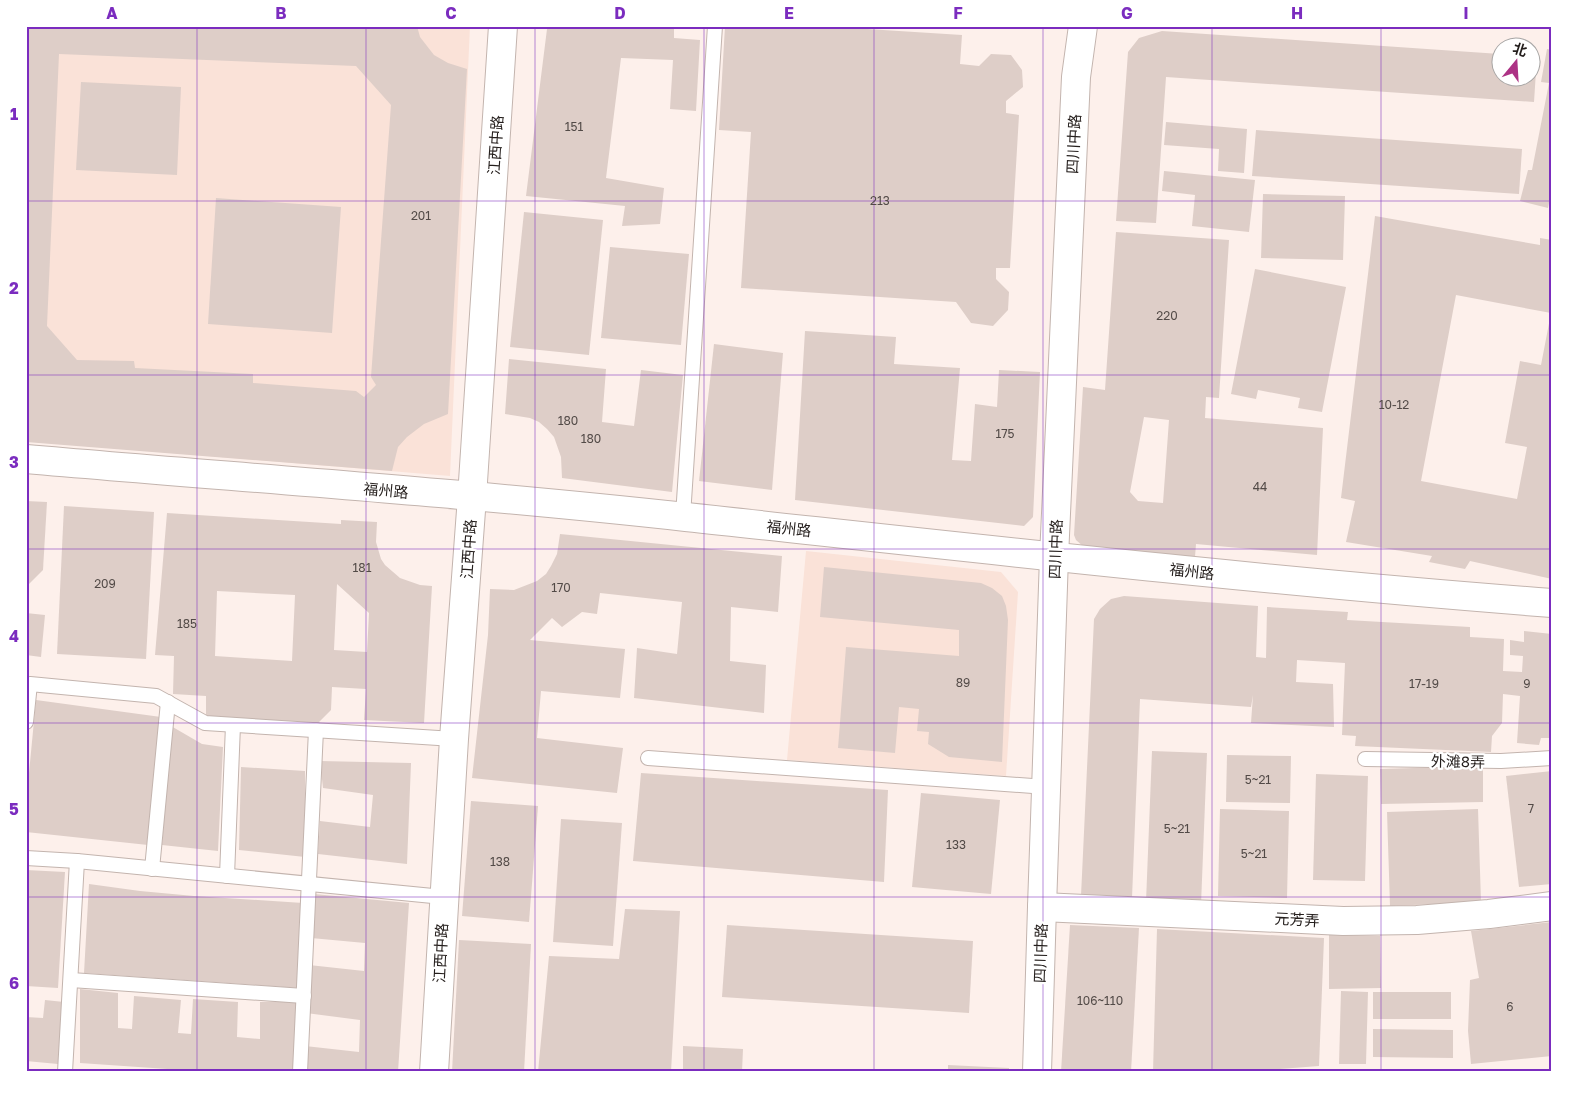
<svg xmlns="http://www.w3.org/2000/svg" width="1578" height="1098" viewBox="0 0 1578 1098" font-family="'Golos Text','Noto Sans SC',sans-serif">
<rect width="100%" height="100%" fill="#fdf0eb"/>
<g fill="#fae2d8">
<polygon points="26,26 470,26 450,476 26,441"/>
<polygon points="806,551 1001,572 1018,592 1006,776 787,760"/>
</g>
<g fill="#decec8" fill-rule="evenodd">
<path d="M26,26h391l3,11 14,18 14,8 19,6 -19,345 -24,10 -17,13 -9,10 -6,24 -366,-29zM59,54l297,12 35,39 -20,272 5,8 -12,12 -8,-6 -103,-8v-9l-118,-6 -1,-7 -57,-1 -30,-34z"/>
<polygon points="550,26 674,26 674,38 700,40 696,111 670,109 673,60 621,58 606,178 664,188 660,224 622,226 625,206 526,196 547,29"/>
<polygon points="725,26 820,26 962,35 960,64 979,66 991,54 1011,55 1022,70 1023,87 1006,101 1006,113 1019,115 1010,268 996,268 996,279 1009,292 1008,310 993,326 971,323 956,302 741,288 751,132 719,130"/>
<polygon points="1162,31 1500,54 1500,78 1530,78 1530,56 1537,56 1534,102 1166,77 1156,223 1116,221 1128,52 1139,38"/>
<polygon points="1547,49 1552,50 1552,204 1549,203 1548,208 1520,201 1528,170 1532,170 1549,83 1541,82"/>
<polygon points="81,82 181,87 177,175 76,170"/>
<polygon points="1166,122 1247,129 1244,173 1218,171 1219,149 1164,145"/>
<polygon points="1256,130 1522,149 1519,194 1252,176"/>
<polygon points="1164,171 1255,180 1249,232 1192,226 1195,195 1162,191"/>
<polygon points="1263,194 1345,196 1343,260 1261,258"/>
<polygon points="216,198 341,207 332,333 208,324"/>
<polygon points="524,212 603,220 589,355 510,347"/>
<path d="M1375,216l165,29v-7l12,2v339l-82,-18 -5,8 -36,-7 3,-6 -86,-14 9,-41 -14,-3zM1456,295l95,18 -10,52 -21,-4 -15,82 22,4 -10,52 -96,-18z"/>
<path d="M1116,232l113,8 -10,158 -13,-1 -1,21 118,10 -6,127 -121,-11 -1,13 -111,-10 -8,-7 -2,-5 9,-148 22,3zM1144,417l25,3 -6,83 -25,-2 -8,-9z"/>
<polygon points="610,247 689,254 681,345 601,338"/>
<polygon points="1255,269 1346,287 1322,412 1298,408 1300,398 1258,390 1256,399 1231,394"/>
<polygon points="805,331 896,337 894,364 960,368 952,460 971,461 975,404 997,407 999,370 1040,372 1033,517 1024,526 795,500"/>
<polygon points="714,344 783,353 772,490 699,481"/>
<polygon points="509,359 606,369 602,422 634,426 641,370 683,375 672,492 562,478 561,457 554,437 547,429 539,422 530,418 505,414"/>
<polygon points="26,501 47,502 43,570 26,587"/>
<polygon points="64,506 154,512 146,659 57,654"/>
<path d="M167,513l174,11v-4l36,2 -1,20 5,17 4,6 15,13 20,7 12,1 -8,137 -60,-3 2,-31 -34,-2 -1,23 -13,13 -112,-7v-20l-33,-2 1,-38 -19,-1zM337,584l32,29 -2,39 -33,-2zM217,591l78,4 -3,66 -77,-5z"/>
<polygon points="560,534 782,556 778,612 731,607 730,661 766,665 764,713 634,698 637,648 677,654 682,602 600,593 597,614 582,612 562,627 552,618 530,640 625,649 620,698 541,691 537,738 623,748 617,793 472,778 488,635 490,589 514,590 537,581 546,574 551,566 557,554"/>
<polygon points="824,567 981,583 992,588 1002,596 1006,606 1008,620 1002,762 949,757 928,744 929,732 917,731 919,709 899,707 895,753 838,748 846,647 959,656 959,630 820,617"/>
<polygon points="1124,596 1258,606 1256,657 1266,658 1267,607 1348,612 1347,620 1470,627 1470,637 1504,639 1503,671 1522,672 1523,656 1510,655 1510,640 1524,642 1524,631 1552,634 1552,738 1541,738 1539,745 1517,743 1520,696 1503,694 1502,723 1492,736 1491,752 1355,746 1356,736 1342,735 1345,663 1297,660 1296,682 1333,684 1334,727 1251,723 1253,695 1251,707 1140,699 1132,898 1081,896 1094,619 1100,609 1111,599"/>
<polygon points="26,613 45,615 41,657 26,655"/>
<polygon points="36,700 161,717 148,845 26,832 26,804"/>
<polygon points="171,726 202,744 223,747 218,851 162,845"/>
<polygon points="1152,751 1207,753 1201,905 1146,902"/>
<polygon points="1227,755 1291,756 1290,803 1226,802"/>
<polygon points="320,761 411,763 407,864 318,854 320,821 370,827 373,795 323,788"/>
<polygon points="1483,766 1483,802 1381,804 1380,769"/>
<polygon points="241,767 305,771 305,857 239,850"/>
<polygon points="1552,771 1552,884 1519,887 1506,776"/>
<polygon points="641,773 888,790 884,882 633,861"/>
<polygon points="1316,774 1368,776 1365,881 1313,880"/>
<polygon points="921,793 1000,800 991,894 912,887"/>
<polygon points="471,801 538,806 529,922 462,916"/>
<polygon points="1220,809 1289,811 1287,898 1218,896"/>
<polygon points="1478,809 1481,902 1390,906 1387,812"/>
<polygon points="561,819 622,823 613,946 553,942"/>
<polygon points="26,870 65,872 58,988 26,986"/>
<polygon points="89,884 140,891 194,896 303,903 298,988 84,973"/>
<polygon points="314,894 409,903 398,1072 303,1072 305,1046 359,1052 360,1020 306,1013 309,965 364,971 365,943 311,938"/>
<polygon points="625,909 680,911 671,1072 538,1072 549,956 619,959"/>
<polygon points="1552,922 1552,1056 1471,1064 1468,1031 1470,980 1479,978 1471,931"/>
<polygon points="727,925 973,941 969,1013 722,997"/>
<polygon points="1070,925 1139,928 1131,1072 1061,1072"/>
<polygon points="1157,929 1324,938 1319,1066 1240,1072 1153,1072"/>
<polygon points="1329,935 1380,936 1381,988 1329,989"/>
<polygon points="459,940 531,944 524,1072 452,1072"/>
<polygon points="80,989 118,993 118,1028 132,1029 134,996 181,1000 178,1033 191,1034 193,999 238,1002 237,1037 260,1039 260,1002 301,1001 296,1072 211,1072 80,1063"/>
<polygon points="1341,991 1368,992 1366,1064 1339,1064"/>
<rect x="1373" y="992" width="78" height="27"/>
<polygon points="45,1000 64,1002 58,1064 26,1061 26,1017 43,1018"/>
<polygon points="1373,1029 1453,1030 1453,1058 1373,1057"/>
<polygon points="683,1046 743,1049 742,1072 683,1072"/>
<polygon points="948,1065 1009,1068 1009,1072 948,1072"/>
</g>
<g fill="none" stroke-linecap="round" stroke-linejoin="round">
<g stroke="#c3b4ae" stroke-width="16">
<g id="lane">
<polyline points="683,516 715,26"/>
<polyline points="26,722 30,684 156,696 205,723 454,739"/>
<polyline points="648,758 1046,787"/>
<polyline points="1365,759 1501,761 1552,758"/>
<polyline points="26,858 77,861 443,897"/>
<polyline points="152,869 168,702"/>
<polyline points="227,876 233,725"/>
<polyline points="71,980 304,996"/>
<polyline points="65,1072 77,861"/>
<polyline points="300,1072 316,730"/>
</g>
</g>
<g stroke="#c3b4ae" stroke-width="30">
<g id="street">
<polyline points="1042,907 1343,921 1417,920 1489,914 1552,906"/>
<polyline points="434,1072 454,739 472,497 503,26"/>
<polyline points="1037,1072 1042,907 1054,557 1076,77 1083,26"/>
</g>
</g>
<g stroke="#c3b4ae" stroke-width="30">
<path id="secondary" d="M26,459c220,19 441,34 660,58 288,31 576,64 866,86"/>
</g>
<use href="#lane" stroke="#fff" stroke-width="14"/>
<use href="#street" stroke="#fff" stroke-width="28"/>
<use href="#secondary" stroke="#fff" stroke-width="28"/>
</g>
<path fill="none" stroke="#7b2cbf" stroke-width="1" stroke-opacity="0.55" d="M197,26v1046M366,26v1046M535,26v1046M704,26v1046M874,26v1046M1043,26v1046M1212,26v1046M1381,26v1046M26,201h1526M26,375h1526M26,549h1526M26,723h1526M26,897h1526"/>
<g text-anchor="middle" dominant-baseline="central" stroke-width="4.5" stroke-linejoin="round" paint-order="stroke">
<g font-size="12" fill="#524a47">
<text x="574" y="126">151</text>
<text x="880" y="200">213</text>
<text x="421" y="215">201</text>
<text x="1167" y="315">220</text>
<text x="1394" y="404">10-12</text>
<text x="568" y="420">180</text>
<text x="1005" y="433">175</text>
<text x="591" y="438">180</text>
<text x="1260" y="486">44</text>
<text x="362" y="567">181</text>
<text x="105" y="583">209</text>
<text x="561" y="587">170</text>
<text x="187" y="623">185</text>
<text x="963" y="682">89</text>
<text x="1424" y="683">17-19</text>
<text x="1527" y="683">9</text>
<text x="1258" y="779">5~21</text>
<text x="1531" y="808">7</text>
<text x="1177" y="828">5~21</text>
<text x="956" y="844">133</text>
<text x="1254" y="853">5~21</text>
<text x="500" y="861">138</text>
<text x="1100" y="1000">106~110</text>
<text x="1510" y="1006">6</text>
</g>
<g font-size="15" fill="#241e1c" stroke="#fff">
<text transform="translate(1073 144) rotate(-87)">四川中路</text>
<text transform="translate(495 145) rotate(-86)">江西中路</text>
<text transform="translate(386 490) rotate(5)">福州路</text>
<text transform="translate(789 528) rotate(6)">福州路</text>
<text transform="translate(468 549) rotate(-86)">江西中路</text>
<text transform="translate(1055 549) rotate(-88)">四川中路</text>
<text transform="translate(1192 571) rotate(6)">福州路</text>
<text transform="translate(1458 761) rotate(1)">外滩8弄</text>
<text transform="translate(1297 919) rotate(3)">元芳弄</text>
<text transform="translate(440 953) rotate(-87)">江西中路</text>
<text transform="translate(1040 953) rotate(-88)">四川中路</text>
</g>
</g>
<rect width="1578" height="1098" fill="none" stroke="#ffffff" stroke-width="55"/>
<g transform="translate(1516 62) rotate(18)"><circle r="24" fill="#ffffff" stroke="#a7a5a4"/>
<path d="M0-4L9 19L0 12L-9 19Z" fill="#ad3285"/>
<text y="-8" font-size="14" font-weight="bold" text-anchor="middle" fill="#241e1c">北</text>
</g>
<rect x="28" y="28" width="1522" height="1042" fill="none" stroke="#7b2cbf" stroke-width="2"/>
<g font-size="16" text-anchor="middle" font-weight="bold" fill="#7b2cbf">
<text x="112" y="19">A</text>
<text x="281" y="19">B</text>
<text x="451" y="19">C</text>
<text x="620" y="19">D</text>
<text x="789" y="19">E</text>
<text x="958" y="19">F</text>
<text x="1127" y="19">G</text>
<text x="1297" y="19">H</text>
<text x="1466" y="19">I</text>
<text x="14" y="120">1</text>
<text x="14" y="294">2</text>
<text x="14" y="468">3</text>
<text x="14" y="642">4</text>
<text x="14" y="815">5</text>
<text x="14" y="989">6</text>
</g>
</svg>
